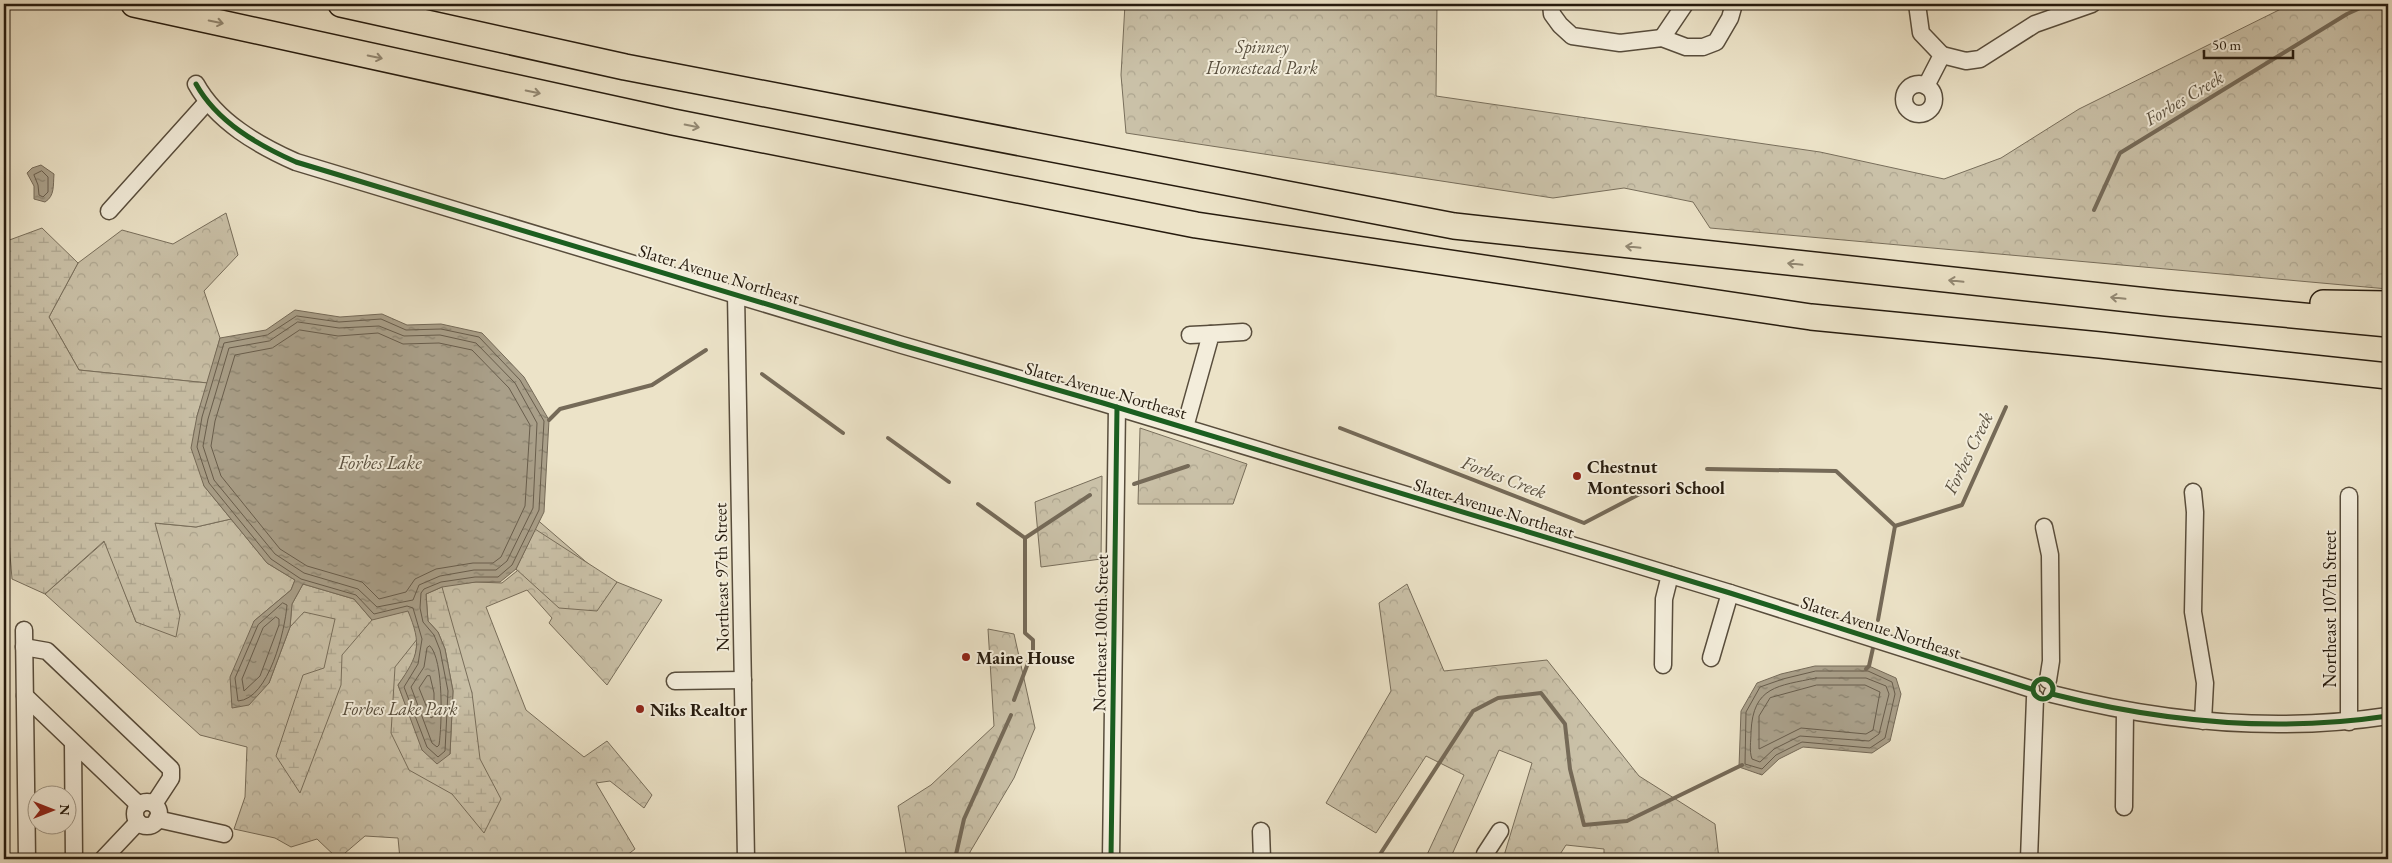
<svg xmlns="http://www.w3.org/2000/svg" width="2392" height="863" viewBox="0 0 2392 863" font-family="'EB Garamond',serif">
<defs>
<pattern id="forest-crowns" width="20" height="18" patternUnits="userSpaceOnUse" patternTransform="scale(1.25)"><rect width="20" height="18" fill="#cac1a8"/><path d="M2 6a3 3 0 1 1 6 0M12 15a3 3 0 1 1 6 0" fill="none" stroke="#ada58f"/></pattern>
<pattern id="wetland-marsh" width="20" height="14" patternUnits="userSpaceOnUse" patternTransform="scale(1.25)"><rect width="20" height="14" fill="#cac1a8"/><path d="M1 5h8M5 5V1M11 12h8M15 12V8" fill="none" stroke="#ada58f"/></pattern>
<pattern id="water-ripples" width="26" height="14" patternUnits="userSpaceOnUse" patternTransform="scale(1.25)"><rect width="26" height="14" fill="#a99f89"/><path d="M2 4q2-2 4 0t4 0M15 11q2-2 4 0t4 0" fill="none" stroke="#89816e"/></pattern>
</defs>
<rect width="100%" height="100%" fill="#ece3c8"/>
<filter id="stains"><feTurbulence type="fractalNoise" baseFrequency=".004" numOctaves="4"/><feColorMatrix values="0 0 0 0 .2 0 0 0 0 .09 0 0 0 0 .02 0 0 0 .5 -.17"/></filter>
<radialGradient id="worn" r=".72"><stop offset=".6" stop-color="#630" stop-opacity="0"/><stop offset="1" stop-color="#630" stop-opacity=".3"/></radialGradient>
<g fill="url(#forest-crowns)" stroke="#786e5b">
<polygon points="1125,4 1437,4 1436,96 1820,152 1944,179 2001,158 2079,109 2291,4 2388,4 2388,289 1710,228 1693,202 1624,188 1553,198 1126,133 1121,75"/>
<polygon points="226,213 238,255 204,291 220,338 208,383 79,370 49,317 78,263 122,230 173,244"/>
<polygon points="1140,428 1247,464 1233,504 1138,504"/>
<polygon points="1102,476 1101,559 1041,567 1035,502"/>
<polygon points="534,517 614,586 617,582 662,600 607,685 549,623 552,618 527,590 486,607 526,710 584,757 607,741 652,795 644,808 610,781 596,783 635,849 622,859 400,859 398,838 365,836 338,859 317,839 291,847 275,838 234,829 245,797 247,747 200,735 45,594 105,541 136,622 180,615 154,523 196,527 231,519 267,563 295,580 291,590 254,621 269,683 290,627 313,600 476,582 502,583 517,571"/>
<polygon points="1407,584 1444,671 1547,660 1639,776 1715,824 1719,859 1604,859 1604,849 1566,845 1557,859 1503,859 1532,763 1499,750 1450,859 1425,859 1464,775 1426,756 1376,833 1326,803 1391,691 1379,603"/>
<polygon points="988,629 1014,634 1035,728 1014,778 970,852 969,859 907,859 898,806 931,785 994,726"/>
</g>
<g fill="url(#wetland-marsh)" stroke="#786e5b">
<polygon points="42,228 78,263 49,317 79,370 208,383 197,416 204,486 231,519 196,527 155,523 180,615 176,637 136,622 104,541 45,594 12,579 4,479 4,242"/>
<polygon points="535,529 617,582 597,611 559,608 516,569"/>
<polygon points="303,584 354,599 372,620 342,655 341,685 300,793 276,756 303,675 324,668 335,619 304,612 290,627 292,604"/>
<polygon points="442,587 472,693 480,759 501,799 484,833 452,794 409,770 391,733 395,667 418,638 414,663 398,685 423,750 450,754 453,691 445,649 438,632 428,621 426,594"/>
</g>
<g fill="url(#water-ripples)" stroke="#756a58">
<path d="M41,165l13,9c-1,11 1,22 -9,28l-11,-3v-13l-7,-13 5,-5z"/>
<path d="M295,310l45,7 42,-3 25,11 34,-1 41,9 42,44 25,43 -5,92 -28,57 -16,13h-24l-34,5 -16,7 2,27 10,11 7,17 8,42 -3,63 -13,10 -15,-14 -24,-65c21,-30 24,-40 10,-74l-36,9 -18,-21 -51,-15 -11,20 -2,23 -21,56 -20,22 -17,3 -2,-31 24,-56 37,-31 4,-10 -28,-17 -63,-77 -13,-38 6,-32 23,-78 46,-8z"/>
<polygon points="1815,666 1869,666 1896,678 1901,694 1890,741 1872,753 1803,747 1779,759 1762,775 1739,767 1741,711 1757,683 1781,674"/>
</g>
<g fill="none" stroke-linecap="round" stroke-linejoin="round">
<g stroke="#685d4c" stroke-width="1">
<polygon points="42,171 48,177 48,192 43,197 39,195 38,185 34,175"/>
<polygon points="297,316 339,322 381,319 406,330 441,329 479,337 520,380 544,421 539,510 512,565 498,577 475,577 441,582 424,589 421,593 420,608 423,622 434,635 440,650 448,691 445,751 438,757 427,747 404,687 418,664 422,639 413,608 407,606 374,614 356,595 301,579 271,559 209,483 197,447 202,417 224,343 267,335"/>
<polygon points="298,322 339,328 379,326 404,336 440,335 476,343 515,383 537,423 533,508 507,561 496,570 474,570 440,576 419,585 413,600 377,607 358,589 304,573 275,554 214,480 203,446 208,419 229,348 269,341"/>
<polygon points="300,330 338,336 378,333 403,344 439,343 472,350 509,388 530,425 525,506 501,557 493,563 473,563 436,569 415,579 406,592 379,599 362,582 307,566 280,549 221,476 211,446 215,421 235,355 272,348"/>
<path d="M283,603l4,2c-2,25 -18,94 -49,96l-3,-23 23,-53z"/>
<polygon points="276,617 279,619 279,625 260,676 244,691 242,679 263,628"/>
<path d="M430,646c14,14 12,79 9,99l-2,2 -5,-4 -21,-56 13,-20 3,-19z"/>
<polygon points="1816,671 1868,671 1892,682 1895,694 1885,738 1870,748 1802,742 1776,755 1762,769 1745,764 1746,712 1760,687 1783,679"/>
<polygon points="430,676 434,693 434,716 431,718 419,688 427,676"/>
<path d="M1816,678h50l20,8 3,8 -10,40 -10,7 -69,-5 -26,13 -14,13 -8,-3c-3,-8 -1,-18 -1,-27 2,-46 27,-46 65,-54z"/>
<polygon points="1817,685 1865,685 1880,692 1873,730 1866,734 1801,728 1759,749 1759,716 1770,698"/>
</g>
<g stroke="#756a58" stroke-width="4">
<polyline points="2094,210 2120,153 2347,14 2369,4"/>
<polyline points="762,374 843,433"/>
<polyline points="549,420 560,409 652,385 706,350"/>
<polyline points="1340,428 1584,523 1655,486"/>
<polyline points="888,438 949,482"/>
<polyline points="1707,469 1836,471 1895,526 1962,505 2006,407"/>
<polyline points="1134,484 1188,466"/>
<polyline points="978,504 1025,538 1090,495"/>
<polyline points="1878,620 1895,526"/>
<polyline points="1866,669 1869,666 1873,648"/>
<polyline points="1014,700 1033,650 1033,640 1025,633 1025,538"/>
<polyline points="955,859 964,819 1011,715"/>
<polyline points="1377,859 1473,711 1498,698 1541,693 1565,724 1570,769 1584,825 1627,821 1742,765"/>
</g>
<g stroke="#584d3c" stroke-width="19">
<g id="minor">
<polyline points="1551,4 1552,14 1560,25 1572,36 1620,43 1662,38 1686,47 1703,47 1716,42 1730,18 1734,4"/>
<polyline points="1917,4 1921,33 1942,55 1926,86"/>
<polyline points="1662,38 1685,4"/>
<polyline points="1942,55 1966,61 1980,59 2035,24 2092,4"/>
<path d="M196,84c21,38 62,61 100,78l606,183 201,58 627,190 301,96"/>
<circle cx="1919" cy="99" r="15"/>
<polyline points="109,211 206,103"/>
<polyline points="736,294 746,859"/>
<polyline points="1190,335 1211,334"/>
<polyline points="1185,427 1211,334 1243,332"/>
<polyline points="2193,492 2195,512 2193,612 2205,683 2203,721"/>
<polyline points="2349,496 2349,722"/>
<polyline points="2044,527 2050,555 2051,661 2048,680"/>
<polyline points="24,630 27,859"/>
<polyline points="24,647 47,651 171,769 171,778 154,804"/>
<polyline points="1711,658 1730,593"/>
<polyline points="1663,665 1664,599 1670,575"/>
<polyline points="675,681 743,680"/>
<path d="M2052,694c110,28 223,39 336,22"/>
<polyline points="25,696 139,805"/>
<polyline points="73,743 74,859"/>
<circle cx="147" cy="814" r="12"/>
<polyline points="2124,807 2125,711"/>
<polyline points="157,819 224,834"/>
<polyline points="1261,831 1262,859"/>
<polyline points="103,859 138,822"/>
<polyline points="1111,859 1117,407"/>
<polyline points="1486,859 1485,854 1500,831"/>
<polyline points="2029,859 2035,698"/>
</g>
</g>
<g stroke="#261b0e" stroke-width="28">
<g id="highway">
<polyline points="134,4 673,122 1196,225 1811,317 2100,345 2388,376"/>
<polyline points="341,4 625,67 1454,226 2166,303 2388,324"/>
<polyline points="2323,303 2388,304"/>
</g>
</g>
<use href="#minor" stroke="#f3eddb" stroke-width="16"/>
<use href="#highway" stroke="#ece3c8" stroke-width="25"/>
<g stroke="#f3eddb" stroke-width="8">
<g id="cycleway">
<path d="M196,84c21,38 62,61 100,78l606,183 201,58 627,190 301,96"/>
<circle cx="2043" cy="689" r="10"/>
<path d="M2052,694c110,28 223,39 336,22"/>
<polyline points="1111,859 1117,407"/>
</g>
</g>
<use href="#cycleway" stroke="#1b5e20" stroke-width="5"/>
</g>
<defs><path id="oneway-shaft" d="M-6 0H5M1.5-3L5.5 0L1.5 3" fill="none" stroke-width="1.6" stroke-linecap="round" stroke-linejoin="round" transform="scale(1.25)"/></defs>
<g stroke="#938974">
<use href="#oneway-shaft" transform="translate(216 22) rotate(12)"/>
<use href="#oneway-shaft" transform="translate(375 57) rotate(12)"/>
<use href="#oneway-shaft" transform="translate(533 92) rotate(12)"/>
<use href="#oneway-shaft" transform="translate(692 126) rotate(11)"/>
<use href="#oneway-shaft" transform="translate(1633 247) rotate(-174)"/>
<use href="#oneway-shaft" transform="translate(1795 264) rotate(-174)"/>
<use href="#oneway-shaft" transform="translate(1956 281) rotate(-174)"/>
<use href="#oneway-shaft" transform="translate(2118 298) rotate(-174)"/>
</g>
<g fill="#8f2418" stroke="#f3eddb" stroke-width="2">
<circle cx="1577" cy="476" r="5"/>
<circle cx="966" cy="657" r="5"/>
<circle cx="640" cy="709" r="5"/>
</g>
<g text-anchor="middle" dominant-baseline="central" stroke-width="4" stroke-linejoin="round" paint-order="stroke">
<g font-size="18" font-style="italic" fill="#574d3c" stroke="#f3eddb">
<text x="1262" y="46">Spinney<tspan x="1262" dy="21">Homestead Park</tspan></text>
<text x="400" y="708">Forbes Lake Park</text>
</g>
<g font-size="18" fill="#261b0e" stroke="#f3eddb">
<text transform="translate(719 274) rotate(17)">Slater Avenue Northeast</text>
<text transform="translate(1106 390) rotate(16)">Slater Avenue Northeast</text>
<text transform="translate(1494 508) rotate(17)">Slater Avenue Northeast</text>
<text transform="translate(721 577) rotate(-91)">Northeast 97th Street</text>
<text transform="translate(2329 609) rotate(-90)">Northeast 107th Street</text>
<text transform="translate(1881 627) rotate(18)">Slater Avenue Northeast</text>
<text transform="translate(1100 633) rotate(-89)">Northeast 100th Street</text>
</g>
<g font-size="18" font-weight="bold" fill="#261b0e" stroke="#f3eddb" text-anchor="start">
<text x="1587" y="466">Chestnut<tspan x="1587" dy="21">Montessori School</tspan></text>
<text x="976" y="657">Maine House</text>
<text x="650" y="709">Niks Realtor</text>
</g>
<g font-size="19" font-style="italic" fill="#5a503f" stroke="#f3eddb">
<text transform="translate(2184 98) rotate(-31)">Forbes Creek</text>
<text transform="translate(1968 453) rotate(-64)">Forbes Creek</text>
<text x="380" y="462">Forbes Lake</text>
<text transform="translate(1504 477) rotate(21)">Forbes Creek</text>
</g>
</g>
<rect width="2392" height="863" fill="none" stroke="#ece3c8" stroke-width="20"/>
<rect x="5" y="5" width="2382" height="853" fill="none" stroke="#261b0e" stroke-width="2.5"/>
<rect x="10" y="10" width="2372" height="843" fill="none" stroke="#261b0e"/>
<g transform="translate(52 810) rotate(90)"><circle r="24" fill="#f3eddb" stroke="#a19989"/>
<path d="M0-4L9 19L0 12L-9 19Z" fill="#8f2418"/>
<text y="-8" font-size="14" font-weight="bold" text-anchor="middle" fill="#261b0e">N</text>
</g>
<path d="M2204 50v8h89v-8" fill="none" stroke="#261b0e" stroke-width="2.5"/>
<text x="2212" y="50" font-size="15" fill="#261b0e" stroke="#f3eddb" stroke-width="4" paint-order="stroke">50 m</text>
<rect width="100%" height="100%" filter="url(#stains)"/>
<rect width="100%" height="100%" fill="url(#worn)"/>
</svg>
